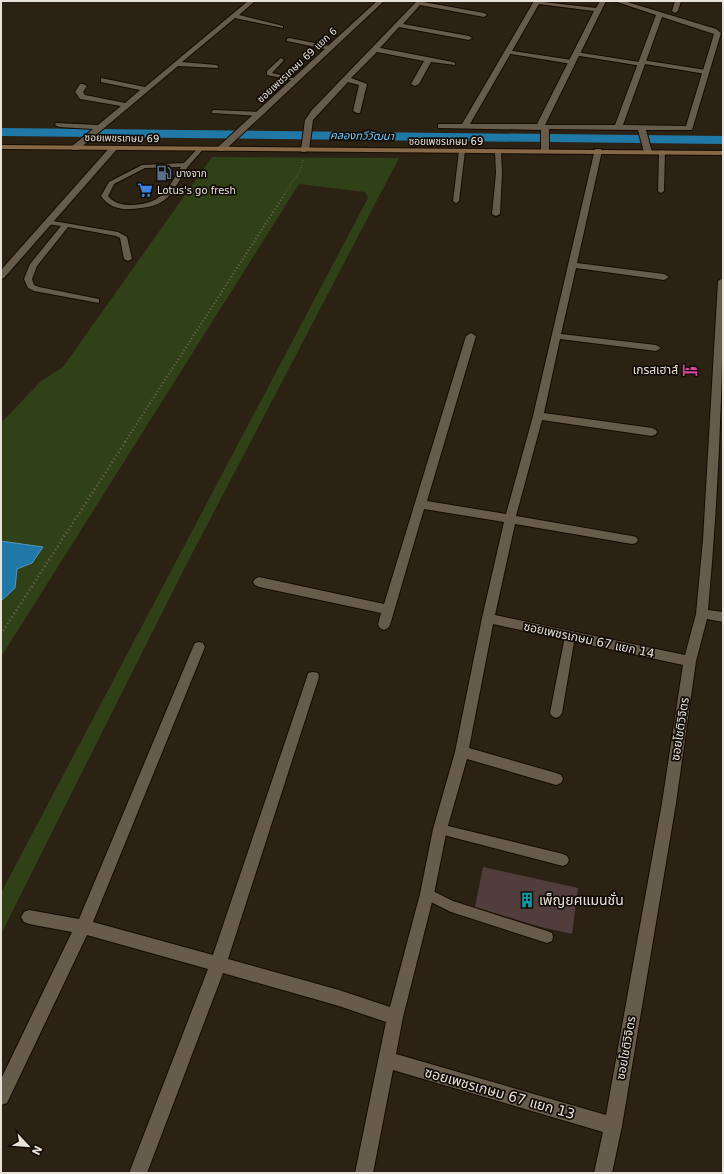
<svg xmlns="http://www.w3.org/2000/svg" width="724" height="1174" viewBox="0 0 724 1174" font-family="'DejaVu Sans','Noto Sans Thai',sans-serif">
<rect width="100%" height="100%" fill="#2c2214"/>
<polygon fill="#304117" points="212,157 399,158 183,571 1,934 1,893 368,198 365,192 299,184 1,657 1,601 15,588 17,569 32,563 43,547 1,541 1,423 41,381 63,367"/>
<polygon fill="#2078a6" stroke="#5c98b5" points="1,541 43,547 32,563 17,569 15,588 1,601"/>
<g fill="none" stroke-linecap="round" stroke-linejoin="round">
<polygon fill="#2078a6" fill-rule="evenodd" points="1,128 723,136 723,144 1,136"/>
</g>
<polygon fill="#513d3b" points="483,867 578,888 572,934 537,926 475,907"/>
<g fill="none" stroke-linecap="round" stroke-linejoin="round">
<g stroke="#150b01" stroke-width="2">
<g id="lane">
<polygon points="289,38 330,46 333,48 330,50 287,41 287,39"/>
<polygon points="507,50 572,60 575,62 572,64 505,53 505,51"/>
<polygon points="576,52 639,62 642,60 706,70 709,72 706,74 645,64 642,66 574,55 573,54"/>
<polygon points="281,58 284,60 272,73 297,79 297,81 267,75 267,71"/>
<polygon points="214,110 259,112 262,114 259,116 212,113 212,111"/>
<path d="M200,147l3,2c-5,7 -11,12 -16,19 -18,29 -19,39 -56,41 -13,1 -23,-3 -30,-13l8,-14 33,-17 42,-2 14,-15zM181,167c-14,23 -18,36 -48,38 -11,0 -18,-1 -25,-9l6,-12 31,-16z"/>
<polygon points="462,149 465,151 459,201 456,203 453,201 459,151"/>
<polygon points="498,150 501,152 502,173 500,214 496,216 492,214 496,173 495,152"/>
<polygon points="662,150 665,152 664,191 661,193 658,191 659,152"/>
<polygon points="47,220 118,232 127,237 132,259 128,261 124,259 120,238 116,236 68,227 37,266 32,279 34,285 39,287 99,299 99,303 34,291 28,288 24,279 30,264 61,226 47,224"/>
<polygon points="570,632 574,633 575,636 562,713 560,716 556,718 552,716 550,713 565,636 566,633"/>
<polygon points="440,824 563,854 567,856 569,860 567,864 563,866 440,834 436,833 434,829 436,825"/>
<polygon points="427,888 453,901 547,931 552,933 553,937 552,941 547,943 451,912 423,898 421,894 423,890"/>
</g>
</g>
<g stroke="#150b01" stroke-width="2">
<g id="street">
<polygon points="248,1 255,1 239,15 283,26 283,28 235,18 182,62 216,65 218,66 218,68 178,66 78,150 72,150 72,146 93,129 59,127 55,125 56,123 98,125 121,106 80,99 75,92 80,84 83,84 87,86 83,92 85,95 125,103 140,90 101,82 101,78 145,87"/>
<polygon points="377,1 384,1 224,151 218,151 218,147"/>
<polygon points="417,1 424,1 423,2 484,13 487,15 484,17 420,5 403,24 469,36 472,38 469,40 399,27 380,48 453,62 455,63 455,65 431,62 419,84 415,86 411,84 424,61 377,52 351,78 367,84 360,113 357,113 353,111 359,85 348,82 313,120 309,150 305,152 302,152 301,150 305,120 312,110"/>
<path d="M534,1l62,7 4,-7h6l-61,124h70l41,-110 -42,-14h10l92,28 5,4 -29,97h-46l6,22 -4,2 -4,-2 -6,-22 -89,-1v22l-4,2 -4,-2v-21l-103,-2v-4h24zM539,4l55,7 -57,113h-67zM662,17l52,17 -28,92 -63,-1z"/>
<polygon points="675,1 681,1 678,11 675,13 672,11"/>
<polygon points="111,146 114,146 118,148 4,278 1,279 1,270"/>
<path d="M595,149h6l1,2 -25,112 87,11 5,3 -5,3 -88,-12 -15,66 95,11 5,3 -5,3 -96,-12 -16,74 108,15 4,2 1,2 -1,2 -4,2 -110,-16 -26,96 116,20 4,1 2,3 -2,3 -4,1 -117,-20 -20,91 190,40 11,-41 7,-74 15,-259 5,-3c0,111 -5,222 -15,332l15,2v10l-16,-3 -11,42 -20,142 -54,323 -10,47h-18l9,-41 -210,-62 -20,103h-18l31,-151 -47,-16 -116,-33 -76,200h-18l79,-204 -121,-34 -80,168 -6,2v-26l71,-147 -43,-8 -5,-2 -3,-5 3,-5 5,-2 50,9 114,-272 2,-4 4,-1 4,1 2,4 -112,275 120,33 94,-278 1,-4 5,-1 5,1 1,4 -91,282 111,31 51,17 30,-113 13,-65 22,-77 27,-134 22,-96 -80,-13 -34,116 -2,3 -4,2 -4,-2 -2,-3 3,-12 -122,-26 -4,-2 -2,-3 2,-3 4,-2 125,27 82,-268 5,-3 5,3 -49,165 79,13 27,-98zM493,624l190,41 -21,138 -56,312 -210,-61 7,-37 31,-123 13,-65 20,-70 89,26 5,-2 2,-4 -2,-4 -5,-2 -87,-25z"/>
</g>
</g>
<g stroke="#150b01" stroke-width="2">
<polygon id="secondary" points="1,145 723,151 723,155 1,149"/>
</g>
<polyline stroke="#72695d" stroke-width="1.5" stroke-dasharray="0.5 2" stroke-linecap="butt" points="285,193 301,169 303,159"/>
<polyline stroke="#72695d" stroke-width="2" stroke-dasharray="1 2.5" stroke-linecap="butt" points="125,442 286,192"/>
<polyline stroke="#72695d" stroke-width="2.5" stroke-dasharray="1 3" stroke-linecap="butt" points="1,634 126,441"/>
<use href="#lane" fill="#675b4b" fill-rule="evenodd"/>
<use href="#street" fill="#675b4b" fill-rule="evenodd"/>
<use href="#secondary" fill="#866746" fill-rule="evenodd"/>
</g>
<defs>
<g id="fuel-bare" transform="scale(1.2)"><path d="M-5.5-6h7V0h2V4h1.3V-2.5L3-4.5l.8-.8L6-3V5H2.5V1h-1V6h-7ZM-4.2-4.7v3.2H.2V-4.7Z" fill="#5c6f8a" stroke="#110c07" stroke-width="2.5" paint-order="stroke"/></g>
<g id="supermarket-bare" transform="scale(1.2)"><path d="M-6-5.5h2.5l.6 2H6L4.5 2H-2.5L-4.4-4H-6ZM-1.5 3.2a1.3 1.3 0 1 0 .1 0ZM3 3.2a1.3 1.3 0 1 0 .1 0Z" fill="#3f7fe0" stroke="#110c07" stroke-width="2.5" paint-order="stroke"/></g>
<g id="hotel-bare" transform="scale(1.2)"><path d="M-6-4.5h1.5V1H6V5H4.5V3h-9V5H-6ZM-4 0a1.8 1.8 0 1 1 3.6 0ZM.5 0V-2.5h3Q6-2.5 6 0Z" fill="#d1479c" stroke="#110c07" stroke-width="2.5" paint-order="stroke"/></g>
<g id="building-bare" transform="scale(1.2)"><path d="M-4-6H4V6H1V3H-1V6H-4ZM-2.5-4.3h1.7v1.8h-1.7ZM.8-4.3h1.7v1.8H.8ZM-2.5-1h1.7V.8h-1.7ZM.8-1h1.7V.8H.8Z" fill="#0f9aa8" stroke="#110c07" stroke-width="2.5" paint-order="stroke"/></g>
</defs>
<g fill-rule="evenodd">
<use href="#fuel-bare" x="164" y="173"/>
<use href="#supermarket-bare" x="145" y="190"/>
<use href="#hotel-bare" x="690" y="370"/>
<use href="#building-bare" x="527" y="900"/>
</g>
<g text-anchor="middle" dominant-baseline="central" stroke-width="3.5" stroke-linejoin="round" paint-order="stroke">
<g font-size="10" fill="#e9e2d9" stroke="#110c07">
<text transform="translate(297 65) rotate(-43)">ซอยเพชรเกษม 69 แยก 6</text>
<text transform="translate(122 138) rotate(1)">ซอยเพชรเกษม 69</text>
<text x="446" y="141">ซอยเพชรเกษม 69</text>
</g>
<g font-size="10" fill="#e9e2d9" stroke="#110c07" text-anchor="start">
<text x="176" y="173">บางจาก</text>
<text x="157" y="190">Lotus's go fresh</text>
</g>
<g font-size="11" font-style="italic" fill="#77cbff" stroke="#110c07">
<text transform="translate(362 136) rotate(1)">คลองทวีวัฒนา</text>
</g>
<g font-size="12" fill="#e9e2d9" stroke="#110c07" text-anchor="end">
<text x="678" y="370">เกรสเฮาส์</text>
</g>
<g font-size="12" fill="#e9e2d9" stroke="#110c07">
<text transform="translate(589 640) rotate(12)">ซอยเพชรเกษม 67 แยก 14</text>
<text transform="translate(680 729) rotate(-81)">ซอยโชติวิจิตร</text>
<text transform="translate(626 1048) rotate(-80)">ซอยโชติวิจิตร</text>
</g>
<g font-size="14" fill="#e9e2d9" stroke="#110c07" text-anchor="start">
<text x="539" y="900">เพ็ญยศแมนชั่น</text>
</g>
<g font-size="14" fill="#e9e2d9" stroke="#110c07">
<text transform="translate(500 1093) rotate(16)">ซอยเพชรเกษม 67 แยก 13</text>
</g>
</g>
<rect width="724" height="1174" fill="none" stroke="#e9e2d9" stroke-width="4"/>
<g transform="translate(28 1146) rotate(116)" stroke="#110c07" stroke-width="3" paint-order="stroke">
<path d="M0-3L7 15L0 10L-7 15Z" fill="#e9e2d9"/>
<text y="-6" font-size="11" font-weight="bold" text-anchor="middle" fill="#e9e2d9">N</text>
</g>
</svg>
